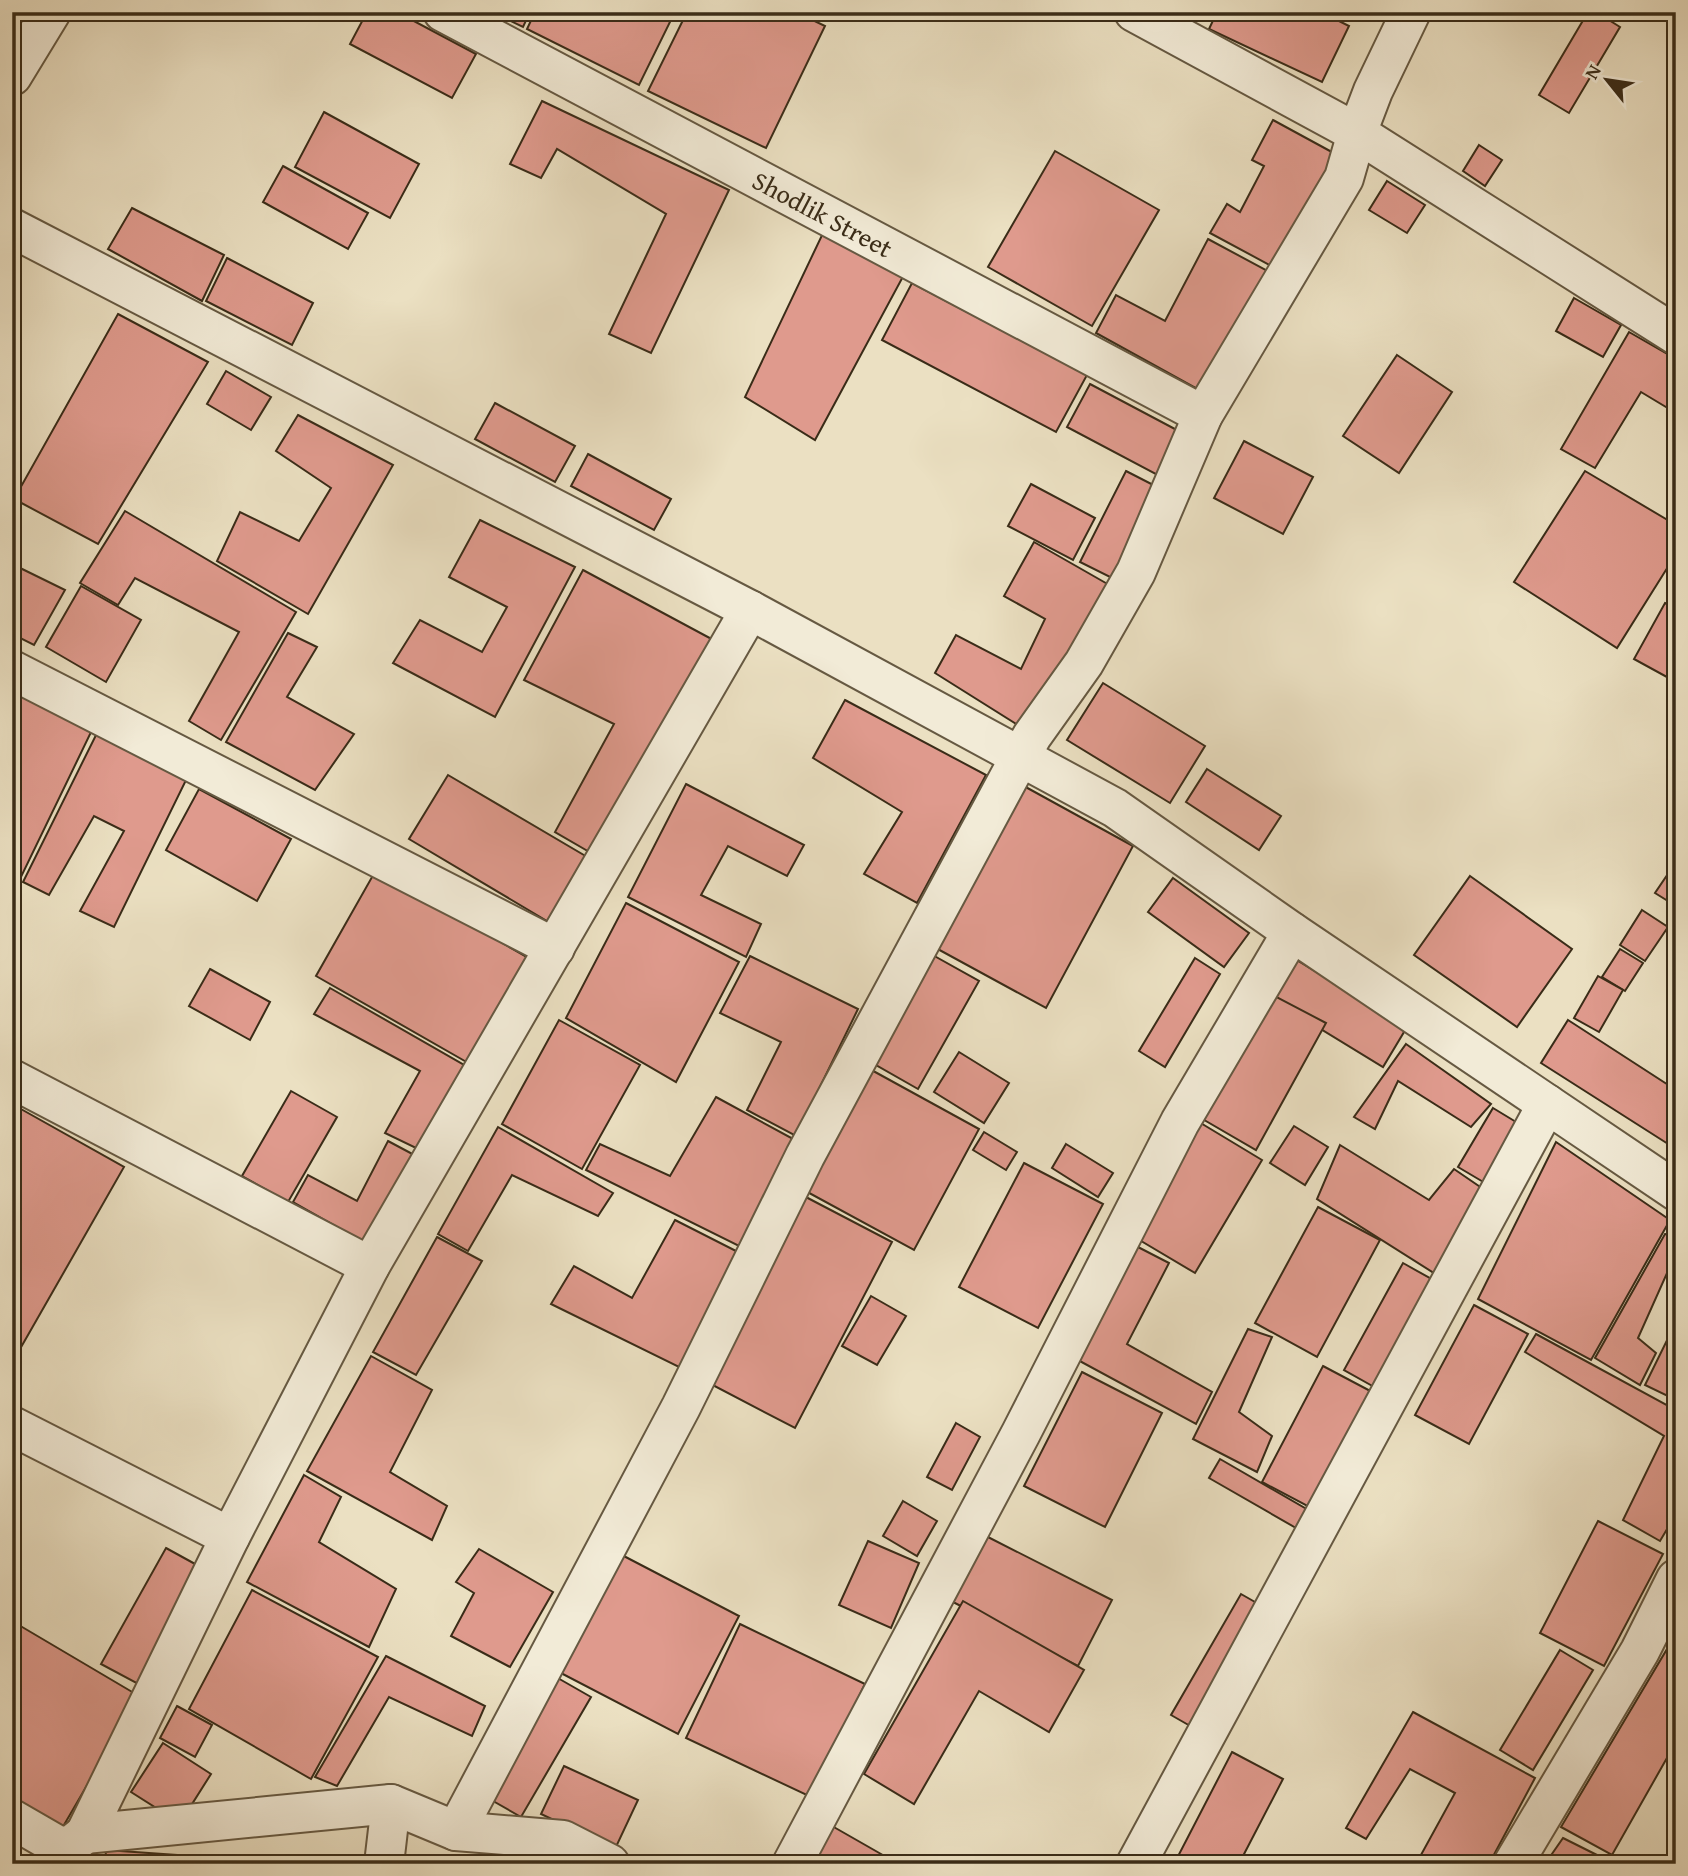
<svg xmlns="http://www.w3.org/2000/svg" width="1688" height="1876" viewBox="0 0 1688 1876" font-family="'Gentium Book Plus',serif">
<rect width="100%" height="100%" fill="#ebe0c2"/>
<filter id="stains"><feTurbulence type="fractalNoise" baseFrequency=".00286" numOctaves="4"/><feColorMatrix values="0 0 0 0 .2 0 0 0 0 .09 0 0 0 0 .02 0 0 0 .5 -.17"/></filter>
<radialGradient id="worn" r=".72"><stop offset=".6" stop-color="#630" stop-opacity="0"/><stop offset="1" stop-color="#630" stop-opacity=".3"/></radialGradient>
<g fill="#df9a8d" stroke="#3a2c18" stroke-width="2">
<polygon points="367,12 397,12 476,54 452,98 350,44"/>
<polygon points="492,12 530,12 523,27"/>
<polygon points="535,12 653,12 670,22 639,85 527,29"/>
<polygon points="687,12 796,12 825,26 766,148 648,91"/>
<polygon points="1217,12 1321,12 1349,26 1322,82 1209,29"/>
<polygon points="1588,12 1596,12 1620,27 1569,113 1539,95"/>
<polygon points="542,101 729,190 651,353 609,334 666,214 557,149 541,178 510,164"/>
<polygon points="324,112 419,164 390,218 295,167"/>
<polygon points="1273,120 1341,157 1277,269 1210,233 1227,204 1240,212 1264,166 1252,160"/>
<polygon points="1479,145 1502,160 1485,186 1463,171"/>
<polygon points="1055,151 1159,210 1092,326 988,267"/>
<polygon points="283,166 368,213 348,249 263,202"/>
<polygon points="1387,181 1425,205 1407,233 1369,210"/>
<polygon points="132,208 224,255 202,301 108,249"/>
<polygon points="824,231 906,271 815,440 745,397"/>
<polygon points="1208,239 1275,275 1210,396 1096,333 1116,295 1165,321"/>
<polygon points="227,258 313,303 292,345 206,301"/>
<polygon points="912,283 1087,375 1056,432 882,340"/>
<polygon points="1574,298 1621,325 1603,357 1556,331"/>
<polygon points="118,314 208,362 98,544 14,499"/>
<polygon points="1629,332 1676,359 1676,413 1641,392 1595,468 1561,449"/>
<polygon points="1397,355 1452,392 1399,473 1343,436"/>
<polygon points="226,371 271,397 251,430 207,404"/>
<polygon points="1090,384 1190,437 1167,480 1067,427"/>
<polygon points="495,403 575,446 555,482 475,439"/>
<polygon points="298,415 393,465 308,614 217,561 240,512 299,541 331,488 276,451"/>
<polygon points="1244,441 1313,477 1283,534 1214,498"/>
<polygon points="588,454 671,499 654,530 571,486"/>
<polygon points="1126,471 1165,491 1118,581 1080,562"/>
<polygon points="1585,471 1676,525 1676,554 1617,648 1514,582"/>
<polygon points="1031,484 1095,518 1073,560 1008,526"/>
<polygon points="125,511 296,612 221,740 189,721 239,632 135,578 118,605 80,583"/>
<polygon points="480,520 575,567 495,717 393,663 420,620 482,652 507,607 449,577"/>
<polygon points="1034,542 1118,590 1029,732 935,673 956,635 1021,669 1045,619 1004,596"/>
<polygon points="12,564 65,590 34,645 12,634"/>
<polygon points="583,570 719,643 598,857 555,832 614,724 524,680"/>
<polygon points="81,586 141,620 106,682 46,647"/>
<polygon points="1665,603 1676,609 1676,682 1634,659"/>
<polygon points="288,633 317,647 287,697 354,734 315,790 226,742"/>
<polygon points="1103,683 1205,746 1170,803 1067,740"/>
<polygon points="12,688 93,728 20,879 12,875 12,777 15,771 12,770"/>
<polygon points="845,700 986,775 917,903 864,874 902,812 813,758"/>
<polygon points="99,729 189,774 114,927 80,911 124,831 94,816 49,895 23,882"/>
<polygon points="1207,769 1281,816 1259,850 1186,802"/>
<polygon points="448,775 594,861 552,924 409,839"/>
<polygon points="686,784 804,845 787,876 728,846 701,895 761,924 746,957 628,897"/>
<polygon points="1022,785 1133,846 1046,1008 934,947"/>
<polygon points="199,789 291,839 257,901 166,850"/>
<polygon points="1676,862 1676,906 1655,893"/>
<polygon points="376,870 530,959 470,1064 316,976"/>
<polygon points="1470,876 1572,949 1517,1027 1414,955"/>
<polygon points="1173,878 1249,933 1224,967 1148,912"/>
<polygon points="626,903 739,962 676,1082 566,1018"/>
<polygon points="1642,910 1668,927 1645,961 1620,945"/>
<polygon points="1620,949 1643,963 1625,991 1602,977"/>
<polygon points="929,953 979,981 918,1089 869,1061"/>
<polygon points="750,956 858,1009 796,1136 747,1110 781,1042 720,1013"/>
<polygon points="1290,956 1407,1027 1383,1067 1265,995"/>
<polygon points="1195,958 1220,974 1165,1067 1139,1051"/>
<polygon points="210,969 270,1002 250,1040 189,1006"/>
<polygon points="1598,976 1623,990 1599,1032 1574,1018"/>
<polygon points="330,988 464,1065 418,1149 385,1133 420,1071 314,1014"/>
<polygon points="1269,993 1326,1023 1256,1150 1199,1117"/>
<polygon points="559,1020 640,1065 582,1169 502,1124"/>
<polygon points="1568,1020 1676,1090 1676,1149 1541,1063"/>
<polygon points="1406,1044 1491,1104 1471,1127 1398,1081 1375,1129 1354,1117"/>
<polygon points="959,1052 1009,1083 984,1123 934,1092"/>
<polygon points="866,1067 979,1129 914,1250 800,1188"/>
<polygon points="291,1091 337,1117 288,1202 242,1176"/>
<polygon points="716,1097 795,1140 741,1247 586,1170 600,1144 670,1176"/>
<polygon points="12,1104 124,1167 12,1363"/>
<polygon points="1493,1108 1521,1125 1485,1183 1458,1167"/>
<polygon points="1199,1122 1262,1160 1195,1273 1131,1235"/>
<polygon points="1294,1126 1328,1147 1305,1185 1270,1163"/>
<polygon points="498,1127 613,1193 598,1216 512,1175 468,1251 438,1234"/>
<polygon points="984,1132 1017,1152 1006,1170 973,1150"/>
<polygon points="388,1141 418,1157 369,1245 293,1202 308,1175 357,1201"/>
<polygon points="1556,1142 1670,1220 1591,1360 1478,1299"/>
<polygon points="1066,1144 1113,1173 1098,1197 1052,1168"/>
<polygon points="1340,1145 1429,1200 1454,1169 1489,1193 1437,1275 1317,1199"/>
<polygon points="1024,1163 1103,1204 1038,1328 959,1287"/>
<polygon points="802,1195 892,1242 795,1428 705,1381"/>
<polygon points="1318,1207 1380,1240 1317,1357 1255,1323"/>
<polygon points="675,1220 738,1252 681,1368 551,1304 574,1266 632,1298"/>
<polygon points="1665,1234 1676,1236 1676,1253 1638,1338 1656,1353 1640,1385 1595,1358"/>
<polygon points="437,1237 482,1261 416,1375 373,1352"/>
<polygon points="1136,1246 1169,1263 1127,1344 1212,1392 1196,1424 1076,1359"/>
<polygon points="1403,1263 1435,1281 1376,1388 1344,1370"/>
<polygon points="871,1296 906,1316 877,1365 842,1346"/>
<polygon points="1474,1305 1528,1334 1469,1444 1415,1415"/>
<polygon points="1676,1322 1676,1400 1645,1385"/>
<polygon points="1248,1329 1272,1337 1239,1412 1272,1436 1257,1472 1193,1439"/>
<polygon points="1536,1334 1676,1410 1676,1514 1660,1541 1623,1520 1664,1436 1525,1352"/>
<polygon points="371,1356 432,1390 390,1472 447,1506 432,1540 307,1471"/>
<polygon points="1323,1366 1376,1394 1315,1510 1262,1482"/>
<polygon points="1082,1372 1162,1413 1105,1527 1024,1486"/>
<polygon points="956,1423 980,1437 952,1490 927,1477"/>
<polygon points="1220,1459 1310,1511 1296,1528 1209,1478"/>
<polygon points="304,1475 341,1497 319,1542 396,1589 369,1647 247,1582"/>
<polygon points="903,1501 937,1521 917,1556 883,1536"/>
<polygon points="1598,1521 1663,1554 1604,1666 1540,1633"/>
<polygon points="984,1535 1112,1600 1078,1666 951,1601"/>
<polygon points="868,1541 919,1563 891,1628 839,1605"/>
<polygon points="166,1548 206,1570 142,1686 101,1664"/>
<polygon points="479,1549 553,1592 510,1667 451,1636 474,1593 456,1582"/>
<polygon points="618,1553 739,1616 678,1734 557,1671"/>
<polygon points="252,1590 378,1657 311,1779 189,1709"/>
<polygon points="1241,1594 1262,1606 1192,1727 1171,1715"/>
<polygon points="963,1601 1084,1670 1049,1732 979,1691 914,1804 864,1774"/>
<polygon points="12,1621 139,1696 57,1837 12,1811"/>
<polygon points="740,1624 865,1684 811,1797 686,1738"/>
<polygon points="1676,1634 1676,1742 1612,1855 1561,1827"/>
<polygon points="1560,1650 1593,1670 1533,1770 1500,1750"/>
<polygon points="386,1656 485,1706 472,1736 389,1697 337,1786 315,1777"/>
<polygon points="556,1677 591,1697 521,1817 486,1797"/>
<polygon points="177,1706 212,1725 195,1757 160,1738"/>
<polygon points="1413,1712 1535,1778 1489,1864 1416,1864 1455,1793 1410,1769 1366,1839 1346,1828"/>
<polygon points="163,1743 211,1774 180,1823 131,1792"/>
<polygon points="1232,1752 1283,1779 1242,1858 1251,1864 1174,1864"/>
<polygon points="564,1766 638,1800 615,1849 541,1814"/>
<polygon points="832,1826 895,1862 895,1864 812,1864"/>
<polygon points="1563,1838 1615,1864 1545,1864"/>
<polygon points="106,1850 234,1859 234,1864 105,1864"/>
</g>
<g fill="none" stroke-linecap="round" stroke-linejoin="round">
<g stroke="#665942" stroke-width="42">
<g id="minor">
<path id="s1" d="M443,12l760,403"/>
<polyline points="1134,12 1357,133 1676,335"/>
<polyline points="12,76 51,12"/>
<polyline points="12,228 750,610 1115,808 1292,932 1676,1191"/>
<polyline points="12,670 555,948"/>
<polyline points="12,1079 370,1266"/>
<polyline points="12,1426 230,1537"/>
<polyline points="12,1819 57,1845 70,1846 85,1834"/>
<polyline points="456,1831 681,1407 805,1156 1020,757 1032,736 1084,663 1136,572 1203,415 1344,178 1357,133 1373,91 1411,12"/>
<polyline points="384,1864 391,1804"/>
<polyline points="610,1864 563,1840 456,1831 391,1804 85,1834 230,1537 370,1266 750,610"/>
<polyline points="792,1864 1021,1433 1180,1122 1292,932"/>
<polyline points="1136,1864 1547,1104"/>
<polyline points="1513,1864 1640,1651 1676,1579"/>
</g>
</g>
<use href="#minor" stroke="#f2ebd7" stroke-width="38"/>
</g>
<g text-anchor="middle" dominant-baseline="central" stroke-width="5" stroke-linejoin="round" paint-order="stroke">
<g font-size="26" fill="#3a2c18" stroke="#f2ebd7">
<text stroke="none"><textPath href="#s1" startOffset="430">Shodlik Street</textPath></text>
</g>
</g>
<rect width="1688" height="1876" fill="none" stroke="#ebe0c2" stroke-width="42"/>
<rect x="14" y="14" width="1660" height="1848" fill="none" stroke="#3a2c18" stroke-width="3.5"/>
<rect x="21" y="21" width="1646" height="1834" fill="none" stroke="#3a2c18" stroke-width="2"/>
<g transform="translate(1607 80) rotate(300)" stroke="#f2ebd7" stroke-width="5" paint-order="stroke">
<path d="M0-5L12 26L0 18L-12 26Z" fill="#3a2c18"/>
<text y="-10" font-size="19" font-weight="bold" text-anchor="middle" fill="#3a2c18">N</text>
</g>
<rect width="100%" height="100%" filter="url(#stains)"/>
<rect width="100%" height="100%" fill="url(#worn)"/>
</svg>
